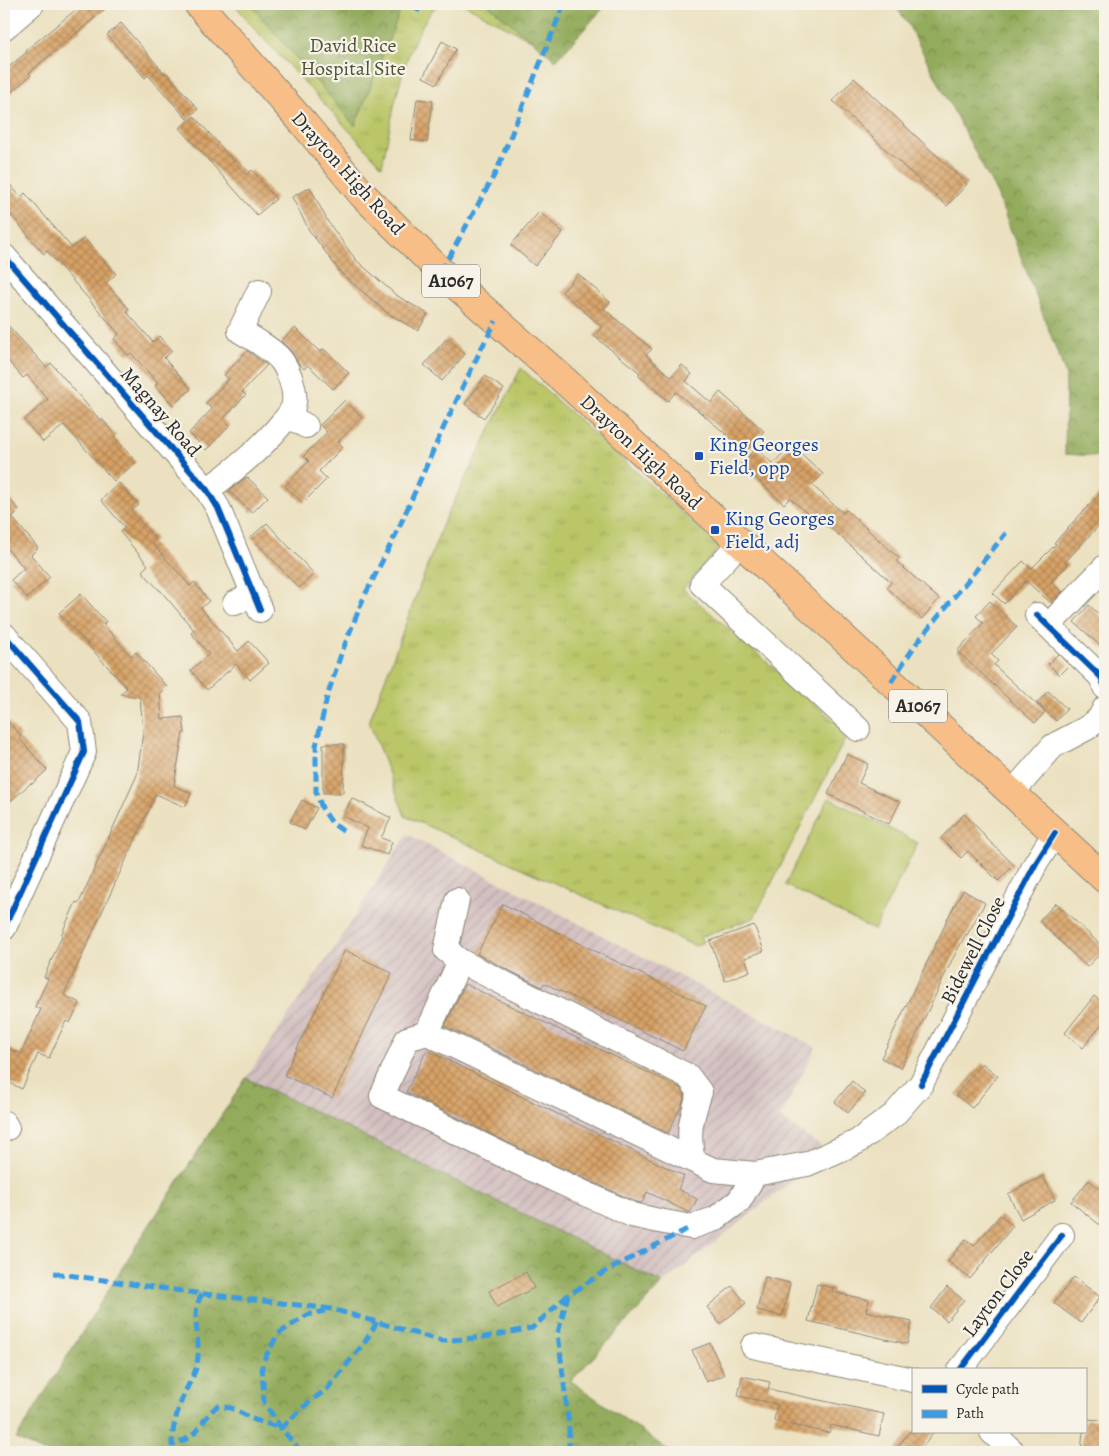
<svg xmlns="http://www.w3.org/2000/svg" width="1109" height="1456" viewBox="0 0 1109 1456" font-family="Alegreya,serif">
<defs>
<pattern id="industrial-furrows" width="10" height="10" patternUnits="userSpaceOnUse" patternTransform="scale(1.25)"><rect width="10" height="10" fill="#d2bfc0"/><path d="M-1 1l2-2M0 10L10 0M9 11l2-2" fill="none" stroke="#b4a4a5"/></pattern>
<pattern id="grass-tufts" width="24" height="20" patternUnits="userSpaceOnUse" patternTransform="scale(1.25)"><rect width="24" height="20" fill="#bac668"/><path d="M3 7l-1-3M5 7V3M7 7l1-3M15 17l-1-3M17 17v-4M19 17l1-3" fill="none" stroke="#a0aa5a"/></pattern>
<pattern id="forest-crowns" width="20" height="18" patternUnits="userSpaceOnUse" patternTransform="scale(1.25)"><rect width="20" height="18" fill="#93ab5c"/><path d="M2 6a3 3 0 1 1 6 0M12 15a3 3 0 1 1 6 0" fill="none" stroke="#788b4c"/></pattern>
<pattern id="building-cross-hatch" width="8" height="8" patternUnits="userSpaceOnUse" patternTransform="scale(1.25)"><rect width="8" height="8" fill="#d7a266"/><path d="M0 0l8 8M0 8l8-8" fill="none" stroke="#af8454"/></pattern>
</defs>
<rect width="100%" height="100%" fill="#f7f3e8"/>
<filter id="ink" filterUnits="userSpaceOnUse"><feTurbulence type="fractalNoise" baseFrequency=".02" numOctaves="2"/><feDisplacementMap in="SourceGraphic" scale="10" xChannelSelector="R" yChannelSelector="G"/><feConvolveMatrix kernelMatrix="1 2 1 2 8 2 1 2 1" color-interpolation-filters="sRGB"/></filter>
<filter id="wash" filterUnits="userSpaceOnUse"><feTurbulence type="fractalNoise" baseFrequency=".0096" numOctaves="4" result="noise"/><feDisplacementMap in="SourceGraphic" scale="20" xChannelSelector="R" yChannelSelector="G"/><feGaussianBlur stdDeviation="1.12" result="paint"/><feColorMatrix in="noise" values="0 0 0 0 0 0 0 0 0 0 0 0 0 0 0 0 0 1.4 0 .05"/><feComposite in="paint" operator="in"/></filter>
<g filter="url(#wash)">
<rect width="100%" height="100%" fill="#ebe1c0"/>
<polygon fill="url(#industrial-furrows)" points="407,834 816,1047 780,1118 829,1152 663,1283 246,1078 340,939"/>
<g fill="url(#grass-tufts)" stroke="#72784a">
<path d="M234,4h204c-36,38 -45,111 -56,162l-120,-129z"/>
<polygon points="463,4 573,4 552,51"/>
<polygon points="521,368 720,547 683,589 848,733 754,918 700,937 703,942 695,946 405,816 369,722 444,521"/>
</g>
<g fill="url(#forest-crowns)" stroke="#5f6b44">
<polygon points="250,4 403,4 355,126"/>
<polygon points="487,4 607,4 556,60"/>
<polygon points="894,4 1105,4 1105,457 1065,454 1066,375 997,194 908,24"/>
<polygon points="246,1078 663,1283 571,1381 671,1452 43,1452 16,1439 137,1244"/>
</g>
<polygon fill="#bac668" stroke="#72784a" points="829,798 918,843 874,930 785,885"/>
<g id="blocks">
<g fill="url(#building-cross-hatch)">
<polygon points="83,4 111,4 29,73 31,75 4,99 4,71 27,52 26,50"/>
<polygon points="121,23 165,74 167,73 198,109 187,119 148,75 145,78 107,35"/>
<polygon points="442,41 456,49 437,84 423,77"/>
<polygon points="854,78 967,184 947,206 833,101"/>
<polygon points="417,99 433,101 427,142 411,140"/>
<polygon points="194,116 246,175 252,170 276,199 257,215 180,128"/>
<polygon points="4,178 21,197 25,193 72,248 84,238 116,274 106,283 129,309 126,311 153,342 159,336 172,351 164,358 191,389 173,405 155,385 158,383 131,353 128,355 114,339 119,334 47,251 44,254 4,207"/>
<polygon points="310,187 328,222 356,260 396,295 428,314 418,331 386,312 341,273 309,230 292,197"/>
<polygon points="539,212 563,232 535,266 511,245"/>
<polygon points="578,274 610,302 604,309 652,349 646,355 671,377 682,365 692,374 686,381 711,403 720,392 764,431 746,451 676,392 668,401 638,375 640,373 594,336 602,327 562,292"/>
<polygon points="4,321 46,367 51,363 100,420 102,419 116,436 114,437 136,462 114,481 64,425 43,442 24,420 48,399 27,375 23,378 4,356"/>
<polygon points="295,328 320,352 324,349 349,373 333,389 308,365 304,369 300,365 291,351 281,341"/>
<polygon points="447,338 465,354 442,381 424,365"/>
<polygon points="247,351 267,365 242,392 246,395 223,419 230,425 206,450 189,433 212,409 206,403 229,379 224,375"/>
<polygon points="485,376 504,389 484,418 465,404"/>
<polygon points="345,400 362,417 338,442 343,447 319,471 327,479 303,503 285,486 309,461 304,456 327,432 320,425"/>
<polygon points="791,444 823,474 812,485 843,513 846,510 899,558 896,561 939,599 922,619 887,588 891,582 823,521 819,524 790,498 784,504 741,464 756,448 773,464"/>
<polygon points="247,477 268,497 252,513 229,491"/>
<polygon points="119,483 139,505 131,511 156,539 152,543 190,586 194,582 209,601 201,608 238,651 249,641 269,663 250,680 236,664 207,690 191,670 209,654 191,633 194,630 160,590 159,590 142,571 148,565 120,532 125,528 101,500"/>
<polygon points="1105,488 1105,519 1065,562 1068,565 1051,582 1062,592 1051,603 1026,581 1004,604 993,593 1023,561 1031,569 1056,544 1054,543"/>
<polygon points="4,493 19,510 12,517 38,548 31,555 50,577 27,598 11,580 24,568 4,545"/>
<polygon points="267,523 314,574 299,588 251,537"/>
<polygon points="81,594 106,622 103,624 131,656 136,652 167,687 160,694 162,719 183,717 185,733 183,733 174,786 191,793 185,807 156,794 64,995 80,1003 70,1023 66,1021 49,1058 38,1054 22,1089 4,1080 4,1062 10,1049 21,1054 41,1009 35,1007 48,979 44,977 62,936 61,935 76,902 79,903 137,775 143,732 140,697 120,694 127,688 59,613"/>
<polygon points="990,601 1017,627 991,654 998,661 994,665 1045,712 1035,723 957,651 983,623 976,616"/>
<polygon points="1089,605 1105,620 1105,650 1074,622"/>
<polygon points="1058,654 1069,665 1059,675 1048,664"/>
<polygon points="1048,691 1067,709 1056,721 1037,703"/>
<polygon points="4,717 21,736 19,738 47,770 32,784 31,783 4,807"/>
<polygon points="323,744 344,744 343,793 323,793"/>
<polygon points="847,754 868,764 859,783 900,802 889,824 828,794"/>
<polygon points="352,798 391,818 381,838 392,842 387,855 361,845 368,828 343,816"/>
<polygon points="302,800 317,808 305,830 290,822"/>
<polygon points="964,814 984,834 983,835 1014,865 998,881 968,851 961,858 941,838"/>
<polygon points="963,890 985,903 967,935 966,934 952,960 901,1068 881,1058 946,923 945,923"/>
<polygon points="1056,903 1105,949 1087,967 1039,921"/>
<polygon points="503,904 575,941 706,1006 683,1051 544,983 542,987 477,954"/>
<polygon points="754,925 764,951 745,958 750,971 725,981 710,941"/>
<polygon points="345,950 392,973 332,1098 284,1075"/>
<polygon points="465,984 680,1088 685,1095 682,1105 668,1133 445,1026"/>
<polygon points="1094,996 1105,1005 1105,1020 1083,1048 1065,1033"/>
<polygon points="427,1050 684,1176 678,1189 697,1199 690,1213 647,1192 642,1203 636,1202 525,1151 406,1092"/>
<polygon points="982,1063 998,1076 972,1108 956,1095"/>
<polygon points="852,1081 865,1093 848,1113 835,1102"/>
<polygon points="1043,1176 1055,1200 1021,1219 1008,1194"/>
<polygon points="1089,1180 1105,1193 1105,1229 1071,1202"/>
<polygon points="1000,1215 1013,1226 970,1279 948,1261 966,1239 974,1246"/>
<polygon points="526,1272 534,1288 497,1307 489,1291"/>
<polygon points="765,1277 790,1283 782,1316 757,1310"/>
<polygon points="1074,1277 1100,1297 1081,1323 1054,1303"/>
<polygon points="817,1284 833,1288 832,1292 869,1300 866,1311 912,1322 907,1344 808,1321"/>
<polygon points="732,1286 746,1303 720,1324 707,1307"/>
<polygon points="947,1287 964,1300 947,1321 931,1308"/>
<polygon points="710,1343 724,1375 706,1382 692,1350"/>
<polygon points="742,1376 770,1382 768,1389 884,1414 879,1436 831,1425 829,1433 774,1421 777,1404 738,1396"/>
<polygon points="1085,1419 1105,1420 1105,1452 1081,1451 1083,1432 1085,1432"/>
<polygon points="909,1432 934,1432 919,1452 894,1452"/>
</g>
</g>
</g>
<g filter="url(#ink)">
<use href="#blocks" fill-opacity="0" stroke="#8b8676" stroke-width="1"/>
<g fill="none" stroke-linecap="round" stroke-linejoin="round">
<g stroke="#8b8676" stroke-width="26">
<g id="minor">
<polyline points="4,28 32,4"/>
<polyline points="4,256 207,490 218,508 260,610"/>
<polyline points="288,416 306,426"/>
<path d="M207,490c28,-20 54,-41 75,-67 5,-5 11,-13 12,-20 2,-13 -5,-32 -13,-43 -9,-11 -29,-22 -41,-29l19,-40"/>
<polyline points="740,543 702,584 858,729"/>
<polyline points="235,603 254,594"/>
<polyline points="1037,615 1101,677 1105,687"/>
<polyline points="1049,625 1105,567"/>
<polyline points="4,635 80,722 84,752 4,928"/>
<polyline points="1012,793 1053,746 1087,728 1099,719 1105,708"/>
<polyline points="457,900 446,950 460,961"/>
<polyline points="427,1033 407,1039 382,1096 519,1163 560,1182 632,1215 659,1221 691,1227 715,1219 739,1201 755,1174"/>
<polyline points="4,1123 7,1128"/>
<path d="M693,1160c-6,-30 -2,-40 7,-68l-12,-16 -228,-115 -33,72 286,137 42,4 52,-10 50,-22 37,-27 27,-31 115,-221 19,-30"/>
<polyline points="753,1346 913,1380"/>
<polyline points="960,1370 1062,1235"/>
<polyline points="992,1432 1013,1452"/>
</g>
</g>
<g stroke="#8b8676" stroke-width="30">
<polyline id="major" points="198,4 305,125 362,194 441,272 565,381 1105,879"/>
</g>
<use href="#minor" stroke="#fff" stroke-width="24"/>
<use href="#major" stroke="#f7be87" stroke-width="28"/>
<g stroke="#3d9ce1" stroke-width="5" stroke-dasharray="10 5" stroke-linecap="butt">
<polyline points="417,12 420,4"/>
<polyline points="441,272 497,170 564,4"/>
<polyline points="891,682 916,644 1006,533"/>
<polyline points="343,831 332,823 322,808 316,792 316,746 327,697 341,654 364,597 397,532 441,433 481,349 496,321"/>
<polyline points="54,1273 188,1292 332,1309 442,1341 485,1337 532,1328 568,1295"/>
<path d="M202,1294c-13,19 0,47 -5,69 -1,10 -8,20 -12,29 -7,16 -13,36 -13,53 29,-9 26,-22 45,-39l14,2 24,12 26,8 26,-24 21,-16 37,-46 12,-20"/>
<polyline points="301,1452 281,1428 264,1402 262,1363 278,1334 307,1315 325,1311"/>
<polyline points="569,1452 569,1427 558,1333 568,1295 606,1271 691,1227"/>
</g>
<g stroke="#f7f3e8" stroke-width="9">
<g id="cycleway">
<polyline points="4,256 207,490 218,508 260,610"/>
<polyline points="1037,615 1101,677 1105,687"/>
<polyline points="4,635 80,722 84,752 4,928"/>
<polyline points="921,1084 1036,863 1055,833"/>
<polyline points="960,1370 1062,1235"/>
</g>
</g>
<use href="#cycleway" stroke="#0057b8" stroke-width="6"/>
</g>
</g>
<g fill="#1a4fb4" stroke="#f7f3e8" stroke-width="2">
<rect x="694" y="451" width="10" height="10" rx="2.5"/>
<rect x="710" y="525" width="10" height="10" rx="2.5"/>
</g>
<g text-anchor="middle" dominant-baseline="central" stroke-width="4.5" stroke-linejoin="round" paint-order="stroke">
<g fill="#f7f3e8" stroke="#686764" stroke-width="1">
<rect x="422" y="264.5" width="58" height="33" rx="4"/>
<rect x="889" y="689.5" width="58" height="33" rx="4"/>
</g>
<g font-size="19" font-weight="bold" fill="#2b2b2b">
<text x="451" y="281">A1067</text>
<text x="918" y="706">A1067</text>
</g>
<g font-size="20" fill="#4f523a" stroke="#f7f3e8">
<text x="353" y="45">David Rice<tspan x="353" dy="23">Hospital Site</tspan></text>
</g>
<g font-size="20" fill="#2b2b2b" stroke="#f7f3e8">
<text transform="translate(348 173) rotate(48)">Drayton High Road</text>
<text transform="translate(161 412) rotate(49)">Magnay Road</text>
<text transform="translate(641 452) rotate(43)">Drayton High Road</text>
<text transform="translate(973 950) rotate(-63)">Bidewell Close</text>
<text transform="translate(998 1293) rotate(-53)">Layton Close</text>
</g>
<g font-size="20" fill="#164399" stroke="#f7f3e8" text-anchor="start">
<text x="709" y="444">King Georges<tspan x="709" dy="23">Field, opp</tspan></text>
<text x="725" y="518">King Georges<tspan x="725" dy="23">Field, adj</tspan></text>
</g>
</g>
<rect width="1109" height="1456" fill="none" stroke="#f7f3e8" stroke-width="20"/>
<rect x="912" y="1368" width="175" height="65" fill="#f7f3e8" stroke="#a5a39c"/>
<rect x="922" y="1385" width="25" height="8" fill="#0057b8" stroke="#a5a39c"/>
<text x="956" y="1394" font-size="15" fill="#2b2b2b">Cycle path</text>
<rect x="922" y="1410" width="25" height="8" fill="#3d9ce1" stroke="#a5a39c"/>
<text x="956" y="1418" font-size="15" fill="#2b2b2b">Path</text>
</svg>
